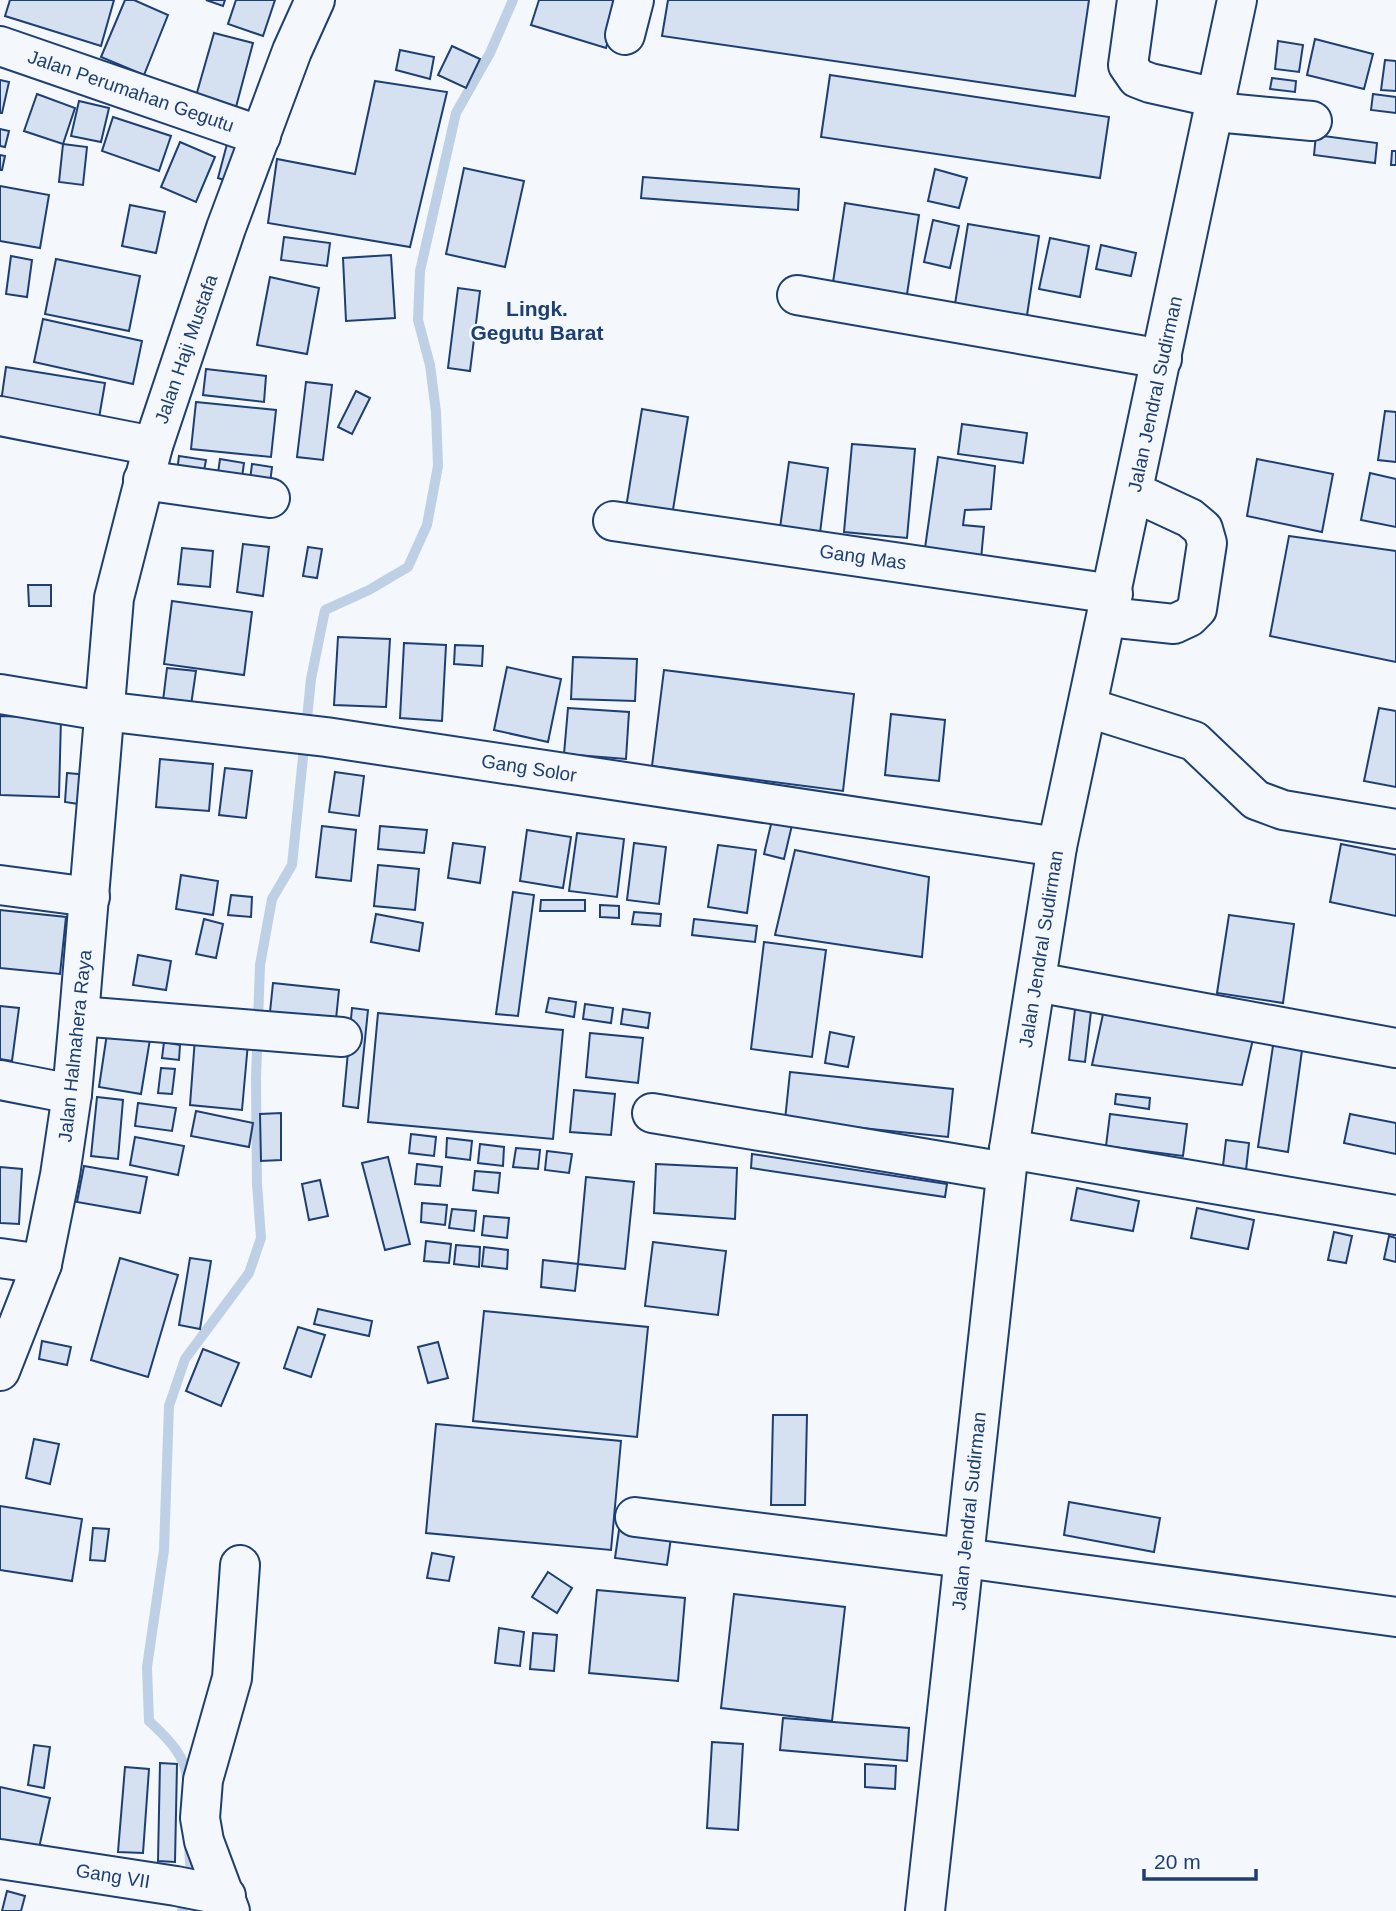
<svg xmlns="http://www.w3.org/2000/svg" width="1396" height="1911" viewBox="0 0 1396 1911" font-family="Helvetica,sans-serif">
<rect width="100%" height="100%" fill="#f4f7fb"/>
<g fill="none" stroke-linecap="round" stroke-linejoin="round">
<g stroke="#bed0e5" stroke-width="10">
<path d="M187,1783c1,-26 -20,-45 -38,-62l-2,-54 17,-117 5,-144 16,-47 64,-86 12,-35 -4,-54 -1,-106 4,-113 12,-66 20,-34 19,-186 14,-69 44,-20 39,-23 19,-42 11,-59 -2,-54 -6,-47 -12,-45 2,-49 36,-158 34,-60 23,-53"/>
<polyline points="182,1911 191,1880 189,1845"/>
</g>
</g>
<g fill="#d5e0f0" stroke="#1d3f73" stroke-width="2">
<polygon points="10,0 114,0 101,46 5,16"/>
<polygon points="125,0 134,0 168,15 144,75 101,57"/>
<polygon points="206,0 225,0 223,6"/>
<polygon points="236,0 275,0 263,36 228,24"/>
<polygon points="539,0 620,0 606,48 531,25"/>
<polygon points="668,0 1089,0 1075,96 662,36"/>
<polygon points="214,33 253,43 236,107 196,96"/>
<polygon points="1315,39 1373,54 1364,89 1307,75"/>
<polygon points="1278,41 1303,45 1299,72 1275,69"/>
<polygon points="452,46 480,59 466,88 438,75"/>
<polygon points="400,50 434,57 430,79 396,70"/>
<polygon points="1385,60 1396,61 1396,91 1381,90"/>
<polygon points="830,75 1109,117 1100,178 821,137"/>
<polygon points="1272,78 1296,81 1295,92 1270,89"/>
<polygon points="0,80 9,82 2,113 0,113"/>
<polygon points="375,81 447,92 410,247 268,223 277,159 355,174"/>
<polygon points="37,94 75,108 63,144 24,131"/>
<polygon points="1373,94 1396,97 1396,113 1371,110"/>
<polygon points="79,101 109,108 101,142 71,136"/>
<polygon points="113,117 171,136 159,171 102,151"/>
<polygon points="0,129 9,131 5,147 0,146"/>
<polygon points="1316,135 1377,143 1375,163 1314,155"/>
<polygon points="180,142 215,157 196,202 161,187"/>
<polygon points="63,144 87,147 83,185 59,182"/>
<polygon points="227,144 240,148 230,182 218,178"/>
<polygon points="1392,151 1396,151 1396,165 1391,165"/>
<polygon points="0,155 5,156 2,170 0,170"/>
<polygon points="464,168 524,181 505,267 446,254"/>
<polygon points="935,169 967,178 959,208 928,201"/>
<polygon points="643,177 799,189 798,210 641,198"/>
<polygon points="0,186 49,195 40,248 0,241"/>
<polygon points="845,203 919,215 906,301 832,289"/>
<polygon points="130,205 165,212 156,253 122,246"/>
<polygon points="933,220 959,226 950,268 924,262"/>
<polygon points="968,224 1039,236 1026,322 954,310"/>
<polygon points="284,237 330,243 327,266 281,260"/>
<polygon points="1050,238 1089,246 1080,297 1039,289"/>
<polygon points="1101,245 1136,253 1131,276 1096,269"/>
<polygon points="391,255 395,318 346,321 343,258"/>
<polygon points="11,256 32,260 27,297 6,294"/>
<polygon points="56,259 140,276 129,331 45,314"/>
<polygon points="270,277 319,288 307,354 257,345"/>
<polygon points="458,288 480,291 470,371 448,368"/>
<polygon points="43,319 142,341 133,384 34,362"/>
<polygon points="6,367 105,383 99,418 1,402"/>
<polygon points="206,369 266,376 264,402 203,395"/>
<polygon points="306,382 332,385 323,460 297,457"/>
<polygon points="356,391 370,398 352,434 338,427"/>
<polygon points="196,402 276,410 271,457 191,449"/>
<polygon points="642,409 688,417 671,522 625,514"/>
<polygon points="1385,411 1396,412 1396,462 1378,460"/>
<polygon points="962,424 1027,433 1023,463 958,454"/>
<polygon points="852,444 915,449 907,538 844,532"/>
<polygon points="179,456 206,460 203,476 177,472"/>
<polygon points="938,457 995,466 991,509 965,510 963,525 984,527 980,570 923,562"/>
<polygon points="220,459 244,463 242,477 218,473"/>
<polygon points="1257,459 1333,474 1322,532 1247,516"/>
<polygon points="789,462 828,468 820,533 780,528"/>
<polygon points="252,464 272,467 270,483 250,480"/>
<polygon points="1370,473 1396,479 1396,527 1361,520"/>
<polygon points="1289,536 1396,551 1396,662 1270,636"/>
<polygon points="243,544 269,547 263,596 237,592"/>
<polygon points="308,547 322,549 317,578 303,576"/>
<polygon points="182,548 213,551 210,587 178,584"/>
<polygon points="28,585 51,585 51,606 29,606"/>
<polygon points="172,601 252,612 244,675 164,664"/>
<polygon points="338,637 390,639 386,707 334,705"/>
<polygon points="404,643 446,645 442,721 400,718"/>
<polygon points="455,645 483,646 482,666 454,664"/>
<polygon points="573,657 637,659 635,701 571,699"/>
<polygon points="507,667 561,679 548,742 494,730"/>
<polygon points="167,668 196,671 191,705 163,701"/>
<polygon points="664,670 854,694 843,791 652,766"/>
<polygon points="568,708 629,712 626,759 564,754"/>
<polygon points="1379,708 1396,711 1396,787 1364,781"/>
<polygon points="891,714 945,720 939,781 885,775"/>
<polygon points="0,716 61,718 59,797 0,795"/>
<polygon points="160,759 213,764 209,811 156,807"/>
<polygon points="225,768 252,771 246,818 219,815"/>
<polygon points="335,772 364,776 359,816 329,812"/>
<polygon points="67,773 88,775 85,805 65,802"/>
<polygon points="772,820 792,825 784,859 764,854"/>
<polygon points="322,826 356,830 351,881 316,877"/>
<polygon points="380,826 427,830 424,853 378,849"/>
<polygon points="527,830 571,837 563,888 520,881"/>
<polygon points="577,833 624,839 617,897 569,891"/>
<polygon points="453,843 485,847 480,883 448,878"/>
<polygon points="634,843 666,847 659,904 627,900"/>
<polygon points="1341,844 1396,855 1396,916 1330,902"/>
<polygon points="718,845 756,850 747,913 708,907"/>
<polygon points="795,850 929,877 922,957 775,935"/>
<polygon points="378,865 419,869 415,910 374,906"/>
<polygon points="181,875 218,881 213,915 176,909"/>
<polygon points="513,892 534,895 518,1016 496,1014"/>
<polygon points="231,895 252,897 251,917 228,915"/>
<polygon points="541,900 585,900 585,911 540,911"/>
<polygon points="600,905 619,906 619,918 600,917"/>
<polygon points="0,910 66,917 60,974 0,968"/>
<polygon points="634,912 661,914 660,926 632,924"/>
<polygon points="376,914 423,923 419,951 371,942"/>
<polygon points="1229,915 1294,924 1283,1003 1217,993"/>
<polygon points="204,919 223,924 216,958 196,954"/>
<polygon points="694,919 757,926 755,942 692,935"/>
<polygon points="764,942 826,950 812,1057 751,1049"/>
<polygon points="138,955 171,961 166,990 133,985"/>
<polygon points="273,983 339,990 336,1019 270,1012"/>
<polygon points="549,998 576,1002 574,1017 546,1012"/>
<polygon points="1076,1001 1092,1003 1085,1062 1069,1060"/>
<polygon points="585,1004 613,1008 611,1023 583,1019"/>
<polygon points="1105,1005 1255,1031 1242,1085 1092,1065"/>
<polygon points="0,1006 19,1008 12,1061 0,1059"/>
<polygon points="352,1008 368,1010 358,1108 343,1106"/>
<polygon points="623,1009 650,1013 648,1028 621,1024"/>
<polygon points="378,1013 563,1030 553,1139 368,1122"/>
<polygon points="108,1027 151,1033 141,1094 99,1087"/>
<polygon points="830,1032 854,1037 848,1067 825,1063"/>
<polygon points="590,1033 643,1038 638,1083 586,1077"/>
<polygon points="195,1038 248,1043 242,1110 190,1105"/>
<polygon points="1274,1039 1303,1043 1288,1152 1258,1147"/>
<polygon points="164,1042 180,1045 179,1060 162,1058"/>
<polygon points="161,1068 175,1069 172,1094 158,1093"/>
<polygon points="790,1072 953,1089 948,1137 785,1120"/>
<polygon points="574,1090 615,1094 611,1135 570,1132"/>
<polygon points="1116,1094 1150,1098 1149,1109 1115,1104"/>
<polygon points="97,1097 123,1100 118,1159 91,1156"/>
<polygon points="138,1103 176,1108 172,1131 135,1126"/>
<polygon points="196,1111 253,1123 249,1147 191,1136"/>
<polygon points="281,1113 281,1160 261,1161 260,1114"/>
<polygon points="1110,1114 1187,1124 1183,1156 1106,1146"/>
<polygon points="1350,1114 1396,1123 1396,1154 1344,1143"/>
<polygon points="411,1134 436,1137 434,1156 409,1153"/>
<polygon points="135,1137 184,1146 178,1175 130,1165"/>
<polygon points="447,1138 472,1141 470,1160 446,1157"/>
<polygon points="1226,1140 1249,1143 1246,1170 1223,1166"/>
<polygon points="480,1144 504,1147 503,1166 478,1163"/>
<polygon points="516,1148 540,1150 538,1169 513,1167"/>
<polygon points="547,1151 572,1154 569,1173 545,1170"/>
<polygon points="752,1154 947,1184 945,1197 751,1168"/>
<polygon points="388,1157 410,1244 385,1250 362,1163"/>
<polygon points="417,1164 442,1167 440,1186 415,1184"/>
<polygon points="656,1164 737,1168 735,1219 654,1213"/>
<polygon points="84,1166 147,1177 140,1213 77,1202"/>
<polygon points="0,1167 22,1169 19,1224 0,1223"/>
<polygon points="475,1171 500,1173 498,1193 473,1190"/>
<polygon points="586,1177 634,1182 625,1269 578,1264"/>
<polygon points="320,1180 328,1216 309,1220 302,1184"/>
<polygon points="1077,1188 1139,1201 1133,1231 1071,1220"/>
<polygon points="422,1203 447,1205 445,1225 421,1222"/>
<polygon points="1197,1208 1254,1220 1248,1249 1191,1238"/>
<polygon points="452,1209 476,1211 474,1231 449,1228"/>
<polygon points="484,1216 509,1218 507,1238 482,1235"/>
<polygon points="1334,1232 1352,1236 1346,1263 1328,1260"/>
<polygon points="1389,1236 1396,1238 1396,1262 1384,1259"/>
<polygon points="426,1241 451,1244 449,1263 424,1261"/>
<polygon points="653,1242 726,1251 718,1315 645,1306"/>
<polygon points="456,1245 480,1247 479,1267 454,1264"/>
<polygon points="484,1247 508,1250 507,1269 482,1266"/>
<polygon points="120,1258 178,1275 148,1377 91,1360"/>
<polygon points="190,1258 211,1261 200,1329 179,1325"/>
<polygon points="543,1260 578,1264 575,1291 541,1287"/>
<polygon points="318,1309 372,1321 369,1336 314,1324"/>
<polygon points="484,1311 648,1327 637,1437 473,1421"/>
<polygon points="298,1327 325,1335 311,1377 284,1368"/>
<polygon points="42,1341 71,1347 67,1365 39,1359"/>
<polygon points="438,1342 448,1378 428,1383 418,1347"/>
<polygon points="203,1349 239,1363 221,1406 186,1391"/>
<polygon points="773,1415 807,1415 805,1505 771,1505"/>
<polygon points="436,1424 621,1441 611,1550 426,1533"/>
<polygon points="34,1439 59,1444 50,1484 26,1478"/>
<polygon points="1069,1502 1160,1518 1154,1552 1064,1535"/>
<polygon points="0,1506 82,1519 72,1581 0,1570"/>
<polygon points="93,1528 109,1529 105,1561 90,1560"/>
<polygon points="619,1530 671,1538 667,1565 615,1558"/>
<polygon points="432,1553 454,1557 449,1581 427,1578"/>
<polygon points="548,1572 572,1588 557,1613 532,1597"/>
<polygon points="597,1590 685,1598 678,1681 589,1673"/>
<polygon points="734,1594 845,1607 832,1721 721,1708"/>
<polygon points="499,1628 524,1632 520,1666 495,1663"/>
<polygon points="533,1633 557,1635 554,1671 530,1669"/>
<polygon points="783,1718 909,1728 907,1761 780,1750"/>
<polygon points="712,1742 743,1744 738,1830 707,1828"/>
<polygon points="34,1745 50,1747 44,1788 28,1785"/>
<polygon points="160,1763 177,1764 175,1862 158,1861"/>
<polygon points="865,1764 896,1766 895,1789 865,1787"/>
<polygon points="125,1767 149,1769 143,1853 118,1852"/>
<polygon points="0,1787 50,1798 39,1848 0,1840"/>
<polygon points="7,1891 25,1896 21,1911 2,1911"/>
</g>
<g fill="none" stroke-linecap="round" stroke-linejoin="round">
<g stroke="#1d3f73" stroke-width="42">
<g id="minor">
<polyline points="1137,0 1128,65 1137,78 1150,83 1217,98"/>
<polyline points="625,35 634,0"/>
<polyline points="0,46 261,136"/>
<polyline points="1215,112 1312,121"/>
<polyline points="797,295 1162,359"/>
<polyline points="0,416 153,446"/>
<polyline points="143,480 270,498"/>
<polyline points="613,521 1113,594"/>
<polyline points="1108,617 1174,624 1189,617 1197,609 1207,543 1203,529 1190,518 1134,492"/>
<polyline points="0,694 103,711 326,737 1057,847"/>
<polyline points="1089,708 1194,741 1256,800 1283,810 1396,829"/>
<polyline points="0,885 90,897"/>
<polyline points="1036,982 1396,1048"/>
<polyline points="79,1016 342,1037"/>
<polyline points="0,1080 72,1094"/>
<polyline points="652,1113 1006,1172"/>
<polyline points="1009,1149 1396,1215"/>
<polyline points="0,1258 42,1264"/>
<polyline points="0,1371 42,1264 60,1175 72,1094 79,1016 114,598 153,446 226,228 292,51 315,0"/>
<polyline points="635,1517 964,1558 1396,1617"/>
<polyline points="0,1859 176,1886 226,1896"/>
<polyline points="230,1911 204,1841 200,1818 203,1780 232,1678 240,1565"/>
</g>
</g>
<g stroke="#1d3f73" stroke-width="42">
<polyline id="highway" points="925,1911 1009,1149 1057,847 1237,0"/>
</g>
<use href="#minor" stroke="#f4f7fb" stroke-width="38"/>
<use href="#highway" stroke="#f4f7fb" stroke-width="38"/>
</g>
<g text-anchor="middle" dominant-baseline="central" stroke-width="5" stroke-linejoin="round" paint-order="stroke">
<g font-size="19" fill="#1d3f73" stroke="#f4f7fb">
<text transform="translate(131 91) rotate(19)">Jalan Perumahan Gegutu</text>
<text transform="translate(186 349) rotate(-71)">Jalan Haji Mustafa</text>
<text transform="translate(1155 394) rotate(-78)">Jalan Jendral Sudirman</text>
<text transform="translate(863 557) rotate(8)">Gang Mas</text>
<text transform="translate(529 768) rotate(9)">Gang Solor</text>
<text transform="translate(1041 949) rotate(-81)">Jalan Jendral Sudirman</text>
<text transform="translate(75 1046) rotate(-84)">Jalan Halmahera Raya</text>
<text transform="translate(969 1511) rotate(-84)">Jalan Jendral Sudirman</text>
<text transform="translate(113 1876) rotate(9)">Gang VII</text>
</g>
<g font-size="21" font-weight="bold" fill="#1d3f73" stroke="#f4f7fb">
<text x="537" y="308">Lingk.<tspan x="537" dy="24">Gegutu Barat</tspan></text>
</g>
</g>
<path d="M1144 1869v10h112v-10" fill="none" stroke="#1d3f73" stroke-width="3.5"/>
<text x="1154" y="1869" font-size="21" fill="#1d3f73" stroke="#f4f7fb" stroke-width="5" paint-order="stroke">20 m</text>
</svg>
